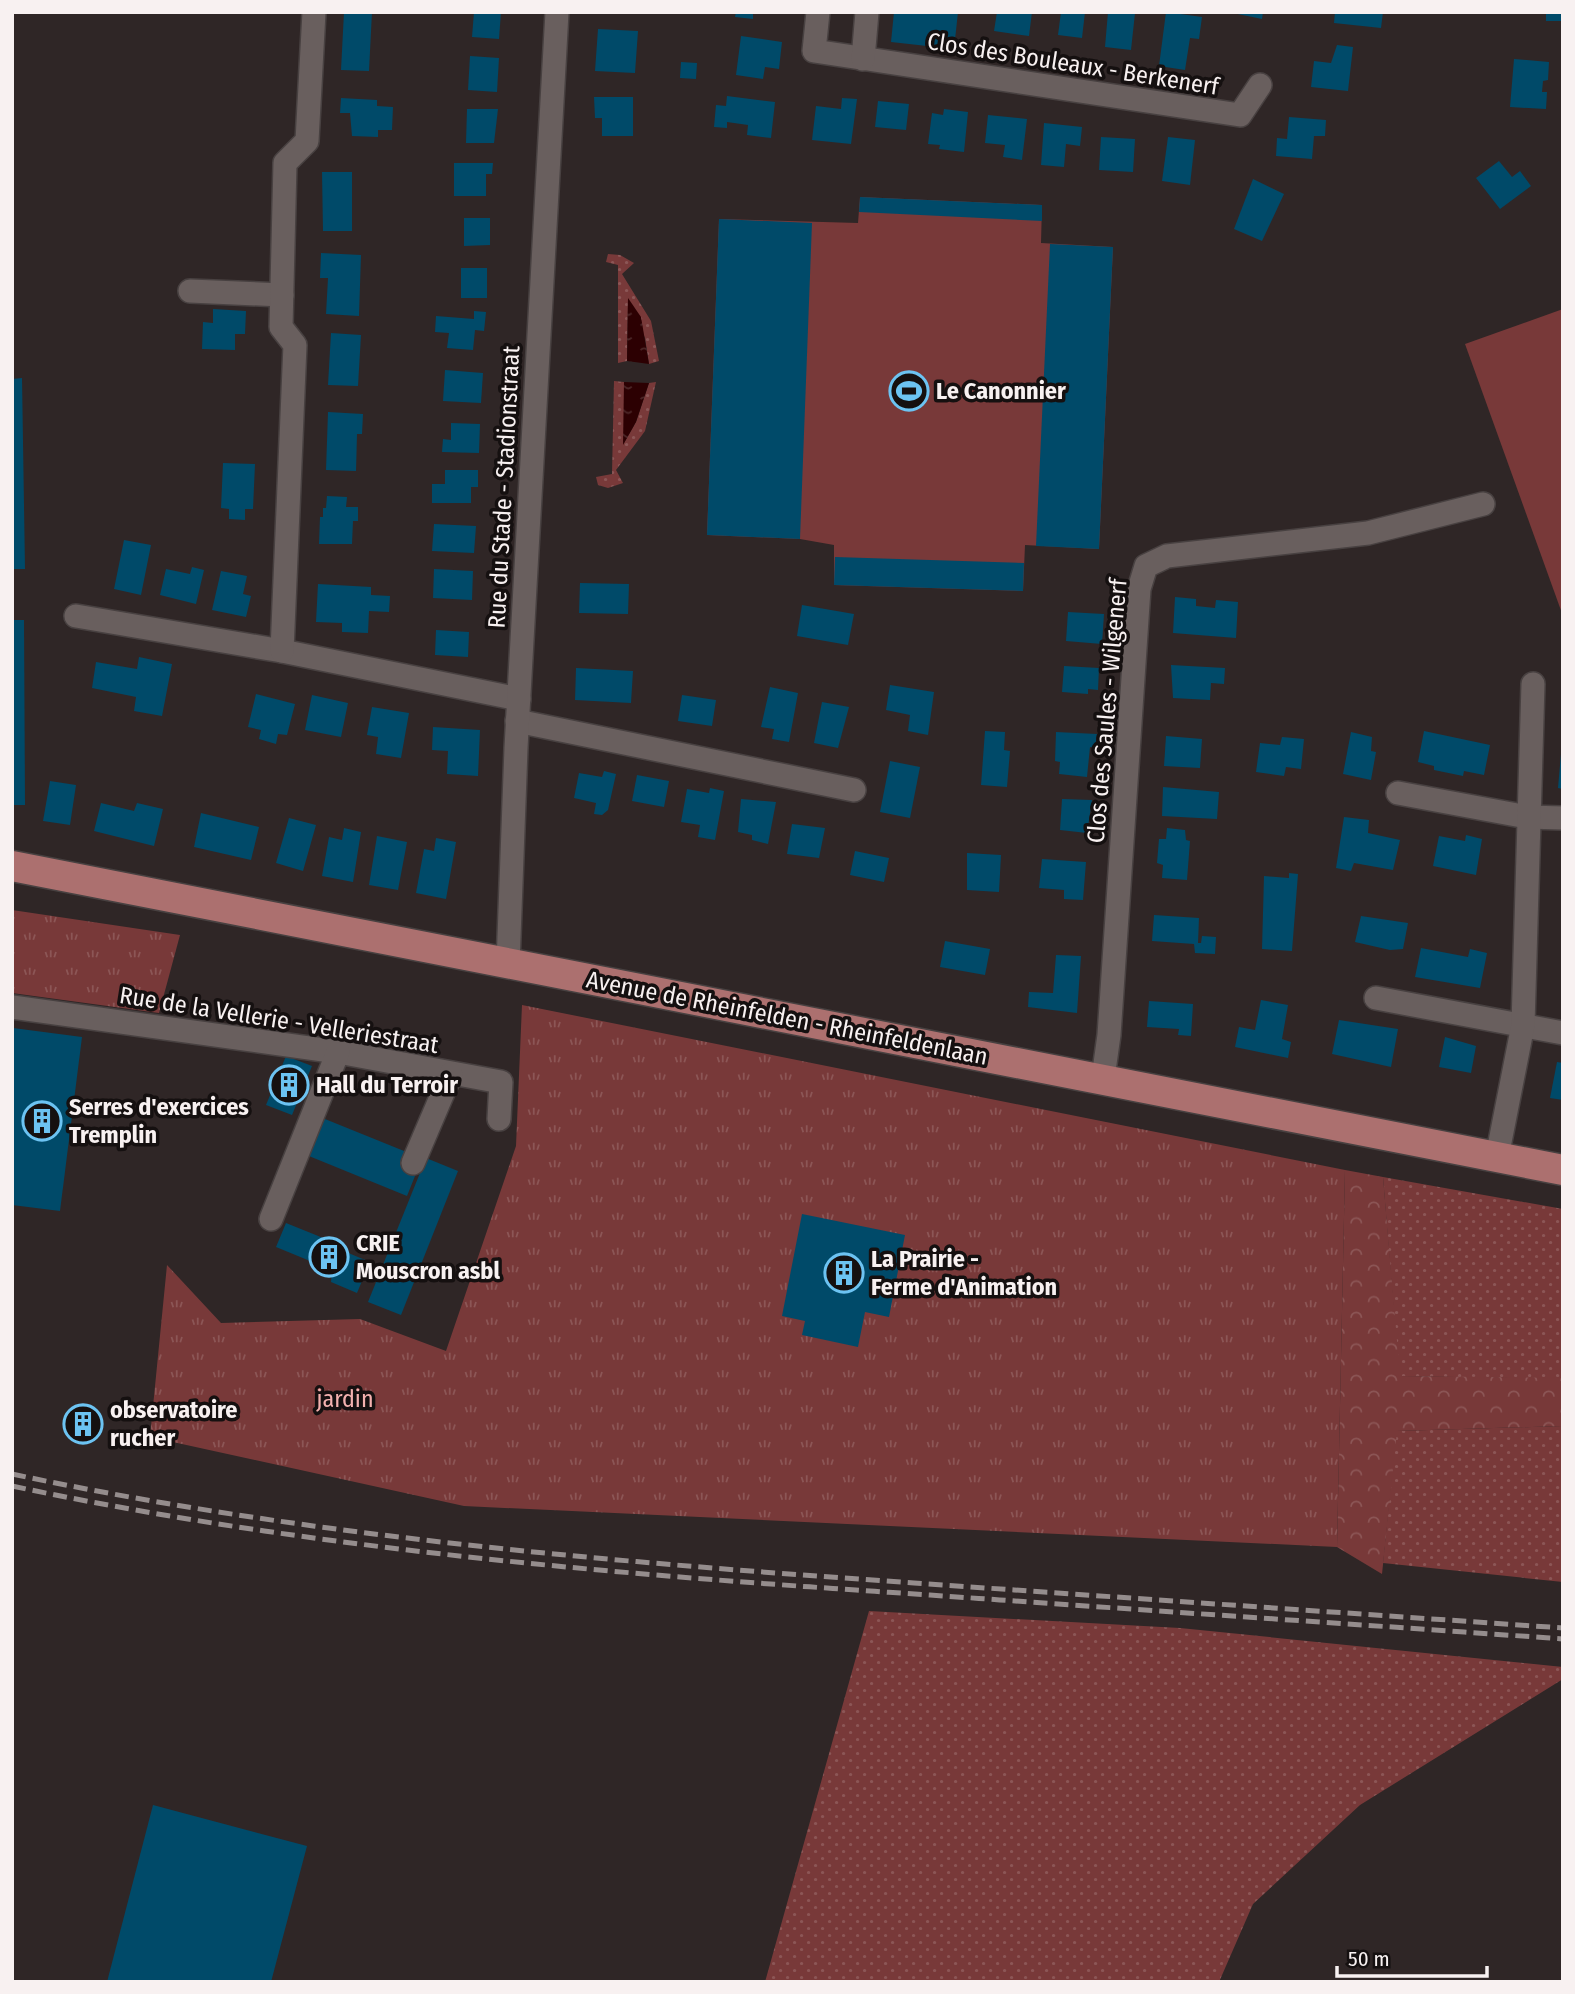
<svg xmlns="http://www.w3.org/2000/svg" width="1575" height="1994" viewBox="0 0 1575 1994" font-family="'Fira Sans Condensed',sans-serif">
<defs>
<pattern id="grass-dots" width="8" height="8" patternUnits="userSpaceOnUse" patternTransform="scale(1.75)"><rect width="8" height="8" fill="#783939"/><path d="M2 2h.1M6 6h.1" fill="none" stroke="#8c5656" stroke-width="1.8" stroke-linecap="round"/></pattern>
<pattern id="forest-crowns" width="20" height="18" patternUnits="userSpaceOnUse" patternTransform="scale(1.75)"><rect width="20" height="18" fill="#783939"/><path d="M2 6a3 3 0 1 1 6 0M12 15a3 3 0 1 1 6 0" fill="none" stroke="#8c5656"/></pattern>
<pattern id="park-tufts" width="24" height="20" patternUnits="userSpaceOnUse" patternTransform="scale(1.75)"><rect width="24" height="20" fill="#783939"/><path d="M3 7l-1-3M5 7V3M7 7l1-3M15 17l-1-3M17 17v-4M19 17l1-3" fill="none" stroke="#8c5656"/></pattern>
<pattern id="water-ripples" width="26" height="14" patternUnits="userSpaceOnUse" patternTransform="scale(1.75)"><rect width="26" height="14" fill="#2c0002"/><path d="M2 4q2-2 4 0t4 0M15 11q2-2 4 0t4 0" fill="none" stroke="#4b2627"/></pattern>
</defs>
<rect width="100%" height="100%" fill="#2f2626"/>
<g fill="url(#grass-dots)">
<polygon points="608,254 620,255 634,263 622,274 651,321 659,361 649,364 645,338 628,299 627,361 618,363 618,265 606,262"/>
<polygon points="614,381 624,382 624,443 636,422 649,383 656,382 645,431 616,470 623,483 608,488 598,485 596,477 612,474"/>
<polygon points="1383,1177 1563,1209 1563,1379 1399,1376"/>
<polygon points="1563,1426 1563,1582 1383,1563 1396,1431"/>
<polygon points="869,1611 1180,1628 1563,1667 1563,1679 1360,1805 1253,1904 1219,1982 765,1982"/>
</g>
<polygon fill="url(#forest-crowns)" points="1345,1170 1383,1177 1400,1376 1563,1378 1563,1426 1397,1431 1382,1574 1337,1547"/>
<g fill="url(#park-tufts)">
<polygon points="12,910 180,935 159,1013 12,993"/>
<polygon points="522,1005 1345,1170 1337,1547 464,1506 150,1437 167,1265 221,1323 360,1319 446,1351 516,1146"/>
</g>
<g fill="#783939">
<polygon points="860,197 1042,205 1041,243 1113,247 1099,549 1025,545 1023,591 834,585 834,545 800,539 707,535 719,219 858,223"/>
<polygon points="1563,309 1563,616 1465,344"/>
</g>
<g fill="url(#water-ripples)">
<polygon points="628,298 641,317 649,364 627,361"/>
<polygon points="624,382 649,383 636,422 623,445"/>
</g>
<g fill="#004a69">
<polygon points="344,12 372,12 369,71 341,70"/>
<polygon points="474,12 501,12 499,39 472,37"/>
<polygon points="736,12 753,12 753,19 735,17"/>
<polygon points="894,12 958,12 954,49 891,42"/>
<polygon points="997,12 1032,12 1029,36 994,31"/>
<polygon points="1061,12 1085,12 1082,38 1058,35"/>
<polygon points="1108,12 1135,13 1131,50 1105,47"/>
<polygon points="1166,12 1202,17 1199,39 1190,38 1185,70 1159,66"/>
<polygon points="1228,12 1263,12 1262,19"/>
<polygon points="1335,12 1383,12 1381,28 1334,23"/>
<rect x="1546" y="12" width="17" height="9"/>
<polygon points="598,29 638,31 635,73 595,71"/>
<polygon points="741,36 782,42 779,69 765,67 763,79 736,75"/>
<polygon points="1337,45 1353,47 1348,91 1311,87 1314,61 1331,63"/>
<polygon points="470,56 499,58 497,92 468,90"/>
<polygon points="1514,59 1549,62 1548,80 1543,81 1542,92 1547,92 1546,109 1510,107"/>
<polygon points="681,62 697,63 696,79 680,78"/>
<polygon points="727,96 775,102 771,138 747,135 748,125 727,122 727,128 714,127 716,105 726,106"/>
<polygon points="594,97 633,97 633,136 602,136 602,118 595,118"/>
<polygon points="341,98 377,100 377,106 393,107 392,130 378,130 378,137 352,136 350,113 340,113"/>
<polygon points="842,98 857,99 851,144 812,140 816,106 841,109"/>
<polygon points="878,101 909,104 906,130 875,127"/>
<polygon points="467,109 498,109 494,143 466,143"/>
<polygon points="944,109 968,112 964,152 939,149 940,145 928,144 932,113 943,115"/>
<polygon points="988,115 1027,119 1022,160 1003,157 1005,145 985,143"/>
<polygon points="1289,117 1326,120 1325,136 1314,136 1312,159 1276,156 1277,138 1287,139"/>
<polygon points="1044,123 1082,127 1080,146 1066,144 1064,167 1041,165"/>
<polygon points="1101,137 1135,139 1133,172 1099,170"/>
<polygon points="1168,137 1195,140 1190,185 1162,181"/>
<polygon points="1499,161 1512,177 1520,171 1531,186 1500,209 1476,178"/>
<polygon points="454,163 493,163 492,174 486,174 486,196 454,196"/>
<polygon points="322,172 352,172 352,231 323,231"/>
<polygon points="1253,179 1284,194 1262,241 1234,229"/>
<polygon points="860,197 1042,205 1042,221 859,212"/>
<polygon points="464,218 490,218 490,245 464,246"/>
<polygon points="719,219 812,223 800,539 707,535"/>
<polygon points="1050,244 1113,247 1099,549 1036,546"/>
<polygon points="321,253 361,255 359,316 326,314 328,278 320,278"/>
<rect x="461" y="268" width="26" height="30"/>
<polygon points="213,309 246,311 245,334 235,334 235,350 202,349 203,322 213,323"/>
<polygon points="474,311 486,312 484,331 475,330 473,350 447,348 449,333 435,332 436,316 474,319"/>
<polygon points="331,333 361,335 358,386 328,385"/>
<polygon points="445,370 483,373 481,403 443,401"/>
<polygon points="22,378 25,569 12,569 12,379"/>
<polygon points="328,412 363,414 362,434 357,434 356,471 326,470"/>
<polygon points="451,423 480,424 479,453 442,452 443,439 451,440"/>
<polygon points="223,463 255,464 253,509 245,509 245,520 229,519 229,509 221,508"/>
<polygon points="445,470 478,470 478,487 471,487 471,503 432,503 432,484 445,484"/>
<polygon points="327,496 347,497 346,507 358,507 358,521 353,521 352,544 319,544 320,517 323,517 323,508 326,508"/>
<polygon points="434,524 476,526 474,553 432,551"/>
<polygon points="124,540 151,545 141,595 114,589"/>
<polygon points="835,557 1024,563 1023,591 834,585"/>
<polygon points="192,567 204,570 196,604 160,595 166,569 190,574"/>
<polygon points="434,569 473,571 472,600 433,598"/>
<polygon points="221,571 247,576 243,594 251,596 246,617 212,610"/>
<polygon points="580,583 629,584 628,614 579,613"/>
<polygon points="318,584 371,587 371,595 390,596 389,612 369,611 368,633 342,632 342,623 316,622"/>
<polygon points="1175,597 1196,599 1196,606 1215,608 1216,600 1238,602 1236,638 1173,633"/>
<polygon points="802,605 854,614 848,645 797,636"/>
<polygon points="1068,612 1104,614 1102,644 1066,641"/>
<polygon points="12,620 24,620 25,805 12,805"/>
<polygon points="436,630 469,632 468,657 435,655"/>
<polygon points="139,657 172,664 162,716 134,711 136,697 92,688 96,662 137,669"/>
<polygon points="1171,665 1225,668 1224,684 1211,683 1210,700 1173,698"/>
<polygon points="1064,666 1099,668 1098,690 1088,689 1088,694 1062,692"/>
<polygon points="576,668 633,671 631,703 575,700"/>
<polygon points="890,685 934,692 928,735 908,731 910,715 886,710"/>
<polygon points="770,687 798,693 789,742 772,739 774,729 761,727"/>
<polygon points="256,694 295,704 287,735 278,734 276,744 259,739 261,730 248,727"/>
<polygon points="312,695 348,703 341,737 305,730"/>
<polygon points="682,695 716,700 712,726 678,721"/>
<polygon points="822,702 849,707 838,748 814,743"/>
<polygon points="372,707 409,713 401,758 376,754 378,737 367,735"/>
<polygon points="433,727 480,730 478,776 447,774 448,751 432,750"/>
<polygon points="985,731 1005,732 1004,750 1010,751 1007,787 981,785"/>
<polygon points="1424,731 1490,745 1484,775 1464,771 1463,776 1434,770 1434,766 1418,762"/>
<polygon points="1056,732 1097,734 1095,748 1090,747 1087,777 1059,774 1060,762 1055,761"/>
<polygon points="1351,732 1372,737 1371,751 1376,752 1371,780 1343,774"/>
<polygon points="1166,736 1202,739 1200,768 1164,766"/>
<polygon points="1282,737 1304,739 1301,769 1286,767 1284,776 1256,772 1260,743 1280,745"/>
<polygon points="1561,754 1563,754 1563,789 1558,788"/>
<polygon points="890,761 920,767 910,818 880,812"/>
<polygon points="604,771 616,774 608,810 602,815 594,814 596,803 574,798 579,773 602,777"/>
<polygon points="637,775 669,781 664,807 632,801"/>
<polygon points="50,781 76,785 70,825 43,821"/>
<polygon points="1163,787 1219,792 1217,819 1162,816"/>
<polygon points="710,788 724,791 715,840 698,837 700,825 681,822 687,789 709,793"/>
<polygon points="741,799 776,802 768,844 752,840 752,835 738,832"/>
<polygon points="1062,799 1092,800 1087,833 1060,830"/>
<polygon points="101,803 134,811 137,803 163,809 154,846 94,831"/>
<polygon points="201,813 259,827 251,860 194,847"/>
<polygon points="1344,817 1369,820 1368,833 1400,840 1393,870 1354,863 1351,871 1336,868"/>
<polygon points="289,818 316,825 303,871 276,863"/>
<polygon points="792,824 825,828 819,858 787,854"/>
<polygon points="344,828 361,832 353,882 322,876 329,837 342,840"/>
<polygon points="1167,828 1185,830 1186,840 1190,841 1187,880 1162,878 1163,865 1157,863 1159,839 1166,839"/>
<polygon points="1466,835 1482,839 1476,875 1433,866 1439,836 1465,841"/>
<polygon points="377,836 407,842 398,890 369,885"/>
<polygon points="436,838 456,842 446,899 416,893 424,849 434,851"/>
<polygon points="855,851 889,858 884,882 850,875"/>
<polygon points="967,853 1001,855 999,892 967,890"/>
<polygon points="1042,859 1086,862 1083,900 1064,899 1064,890 1039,888"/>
<polygon points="1289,873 1298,874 1292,951 1262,949 1264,876 1289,878"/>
<polygon points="1154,915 1199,918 1198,943 1201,943 1202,936 1216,937 1215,954 1195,953 1194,944 1152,941"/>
<polygon points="1361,916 1408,923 1403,949 1390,950 1355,942"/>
<polygon points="945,941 990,949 985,975 940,967"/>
<polygon points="1421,948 1468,957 1470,949 1487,953 1480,988 1415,977"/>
<polygon points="1056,955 1081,956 1077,1013 1028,1007 1029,992 1053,993"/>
<polygon points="1261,1000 1288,1005 1282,1039 1291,1042 1288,1058 1235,1047 1239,1027 1255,1030"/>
<polygon points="1149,1001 1193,1004 1191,1036 1178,1035 1179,1029 1147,1027"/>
<polygon points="1339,1020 1398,1029 1391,1067 1332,1054"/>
<polygon points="13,1028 82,1037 60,1211 12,1205"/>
<polygon points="1445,1037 1476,1046 1471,1073 1439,1067"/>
<polygon points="286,1056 312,1066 292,1115 266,1105"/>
<polygon points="1557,1062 1563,1063 1563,1100 1550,1098"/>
<polygon points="320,1117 409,1153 419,1166 407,1196 304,1154"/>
<polygon points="426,1158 458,1171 401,1315 368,1302"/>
<polygon points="802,1214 905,1235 889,1317 865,1312 858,1347 802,1335 805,1321 782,1316"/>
<polygon points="286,1223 348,1248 346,1252 370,1262 357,1293 331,1282 332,1270 276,1247"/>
<polygon points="85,1418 88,1428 80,1430 78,1420"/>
<polygon points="153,1805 307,1846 271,1982 107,1982"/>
</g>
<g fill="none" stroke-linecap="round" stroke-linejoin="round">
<g stroke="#484141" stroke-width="26">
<g id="minor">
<polyline points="818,12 814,51 1240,115 1260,85"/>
<polyline points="863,59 867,12"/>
<polyline points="190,291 282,295"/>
<polyline points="76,616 282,651 519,699"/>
<polyline points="282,651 295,345 281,327 285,163 307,141 314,12"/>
<polyline points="517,721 854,790"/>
<polyline points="1398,793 1527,817 1563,818"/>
<polyline points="508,964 516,748 557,12"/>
<polyline points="1376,998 1563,1033"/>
<polyline points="12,1007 338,1052 501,1082 499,1119"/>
<polyline points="1103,1078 1109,1035 1139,589 1146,566 1167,556 1368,533 1483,504"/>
<polyline points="1497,1157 1523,1025 1533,684"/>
<polyline points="413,1163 451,1074"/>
<polyline points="271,1219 338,1052"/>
</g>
</g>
<g stroke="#484141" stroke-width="33">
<polyline id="major" points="12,866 1563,1170"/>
</g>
<use href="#minor" stroke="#695f5e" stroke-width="23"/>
<use href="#major" stroke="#ac706f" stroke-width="30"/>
<g stroke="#958d8d" stroke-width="5" stroke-dasharray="14 7" stroke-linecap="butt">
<path d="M12,1474c297,63 600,88 902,109 216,15 432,30 649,45"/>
<path d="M12,1486c302,64 610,89 918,109 211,15 422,29 633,44"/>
</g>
</g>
<defs>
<g id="stadium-ring" transform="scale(2.0125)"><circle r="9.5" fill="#151010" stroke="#6cc3f2" stroke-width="1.5"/><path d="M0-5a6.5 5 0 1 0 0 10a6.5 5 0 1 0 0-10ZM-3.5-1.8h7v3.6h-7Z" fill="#6cc3f2"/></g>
<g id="building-ring" transform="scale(2.0125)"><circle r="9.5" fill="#151010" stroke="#6cc3f2" stroke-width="1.5"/><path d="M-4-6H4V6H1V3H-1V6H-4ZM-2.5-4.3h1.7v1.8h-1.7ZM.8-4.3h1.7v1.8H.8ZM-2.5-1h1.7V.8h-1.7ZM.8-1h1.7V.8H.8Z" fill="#6cc3f2"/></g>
</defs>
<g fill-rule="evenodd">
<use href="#stadium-ring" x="909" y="391"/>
<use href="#building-ring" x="289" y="1085"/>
<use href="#building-ring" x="42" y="1121"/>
<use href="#building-ring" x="329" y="1257"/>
<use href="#building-ring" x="844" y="1273"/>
<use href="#building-ring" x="83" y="1424"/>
</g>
<g text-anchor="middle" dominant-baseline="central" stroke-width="7" stroke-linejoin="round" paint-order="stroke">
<g font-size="24" fill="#f8f1f1" stroke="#151010">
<text transform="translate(1073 64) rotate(9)">Clos des Bouleaux - Berkenerf</text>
<text transform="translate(504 487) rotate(-87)">Rue du Stade - Stadionstraat</text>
<text transform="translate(1107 711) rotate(-85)">Clos des Saules - Wilgenerf</text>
<text transform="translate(787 1018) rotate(11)">Avenue de Rheinfelden - Rheinfeldenlaan</text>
<text transform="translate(279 1020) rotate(9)">Rue de la Vellerie - Velleriestraat</text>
</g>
<g font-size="24" font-weight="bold" fill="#f8f1f1" stroke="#151010" text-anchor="start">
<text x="936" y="391">Le Canonnier</text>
<text x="316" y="1085">Hall du Terroir</text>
<text x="69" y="1107">Serres d'exercices<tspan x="69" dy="28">Tremplin</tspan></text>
<text x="356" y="1243">CRIE<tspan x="356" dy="28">Mouscron asbl</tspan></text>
<text x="871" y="1259">La Prairie -<tspan x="871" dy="28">Ferme d'Animation</tspan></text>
<text x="110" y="1410">observatoire<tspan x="110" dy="28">rucher</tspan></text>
</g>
<g font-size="24" fill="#f4b1af" stroke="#151010">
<text x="345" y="1399">jardin</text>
</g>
</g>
<rect width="1575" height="1994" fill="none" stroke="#f8f1f1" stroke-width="28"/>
<path d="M1337 1966v10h150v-10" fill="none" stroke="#f8f1f1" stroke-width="3.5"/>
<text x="1348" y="1966" font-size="21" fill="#f8f1f1" stroke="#151010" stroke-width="5" paint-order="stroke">50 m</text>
</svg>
